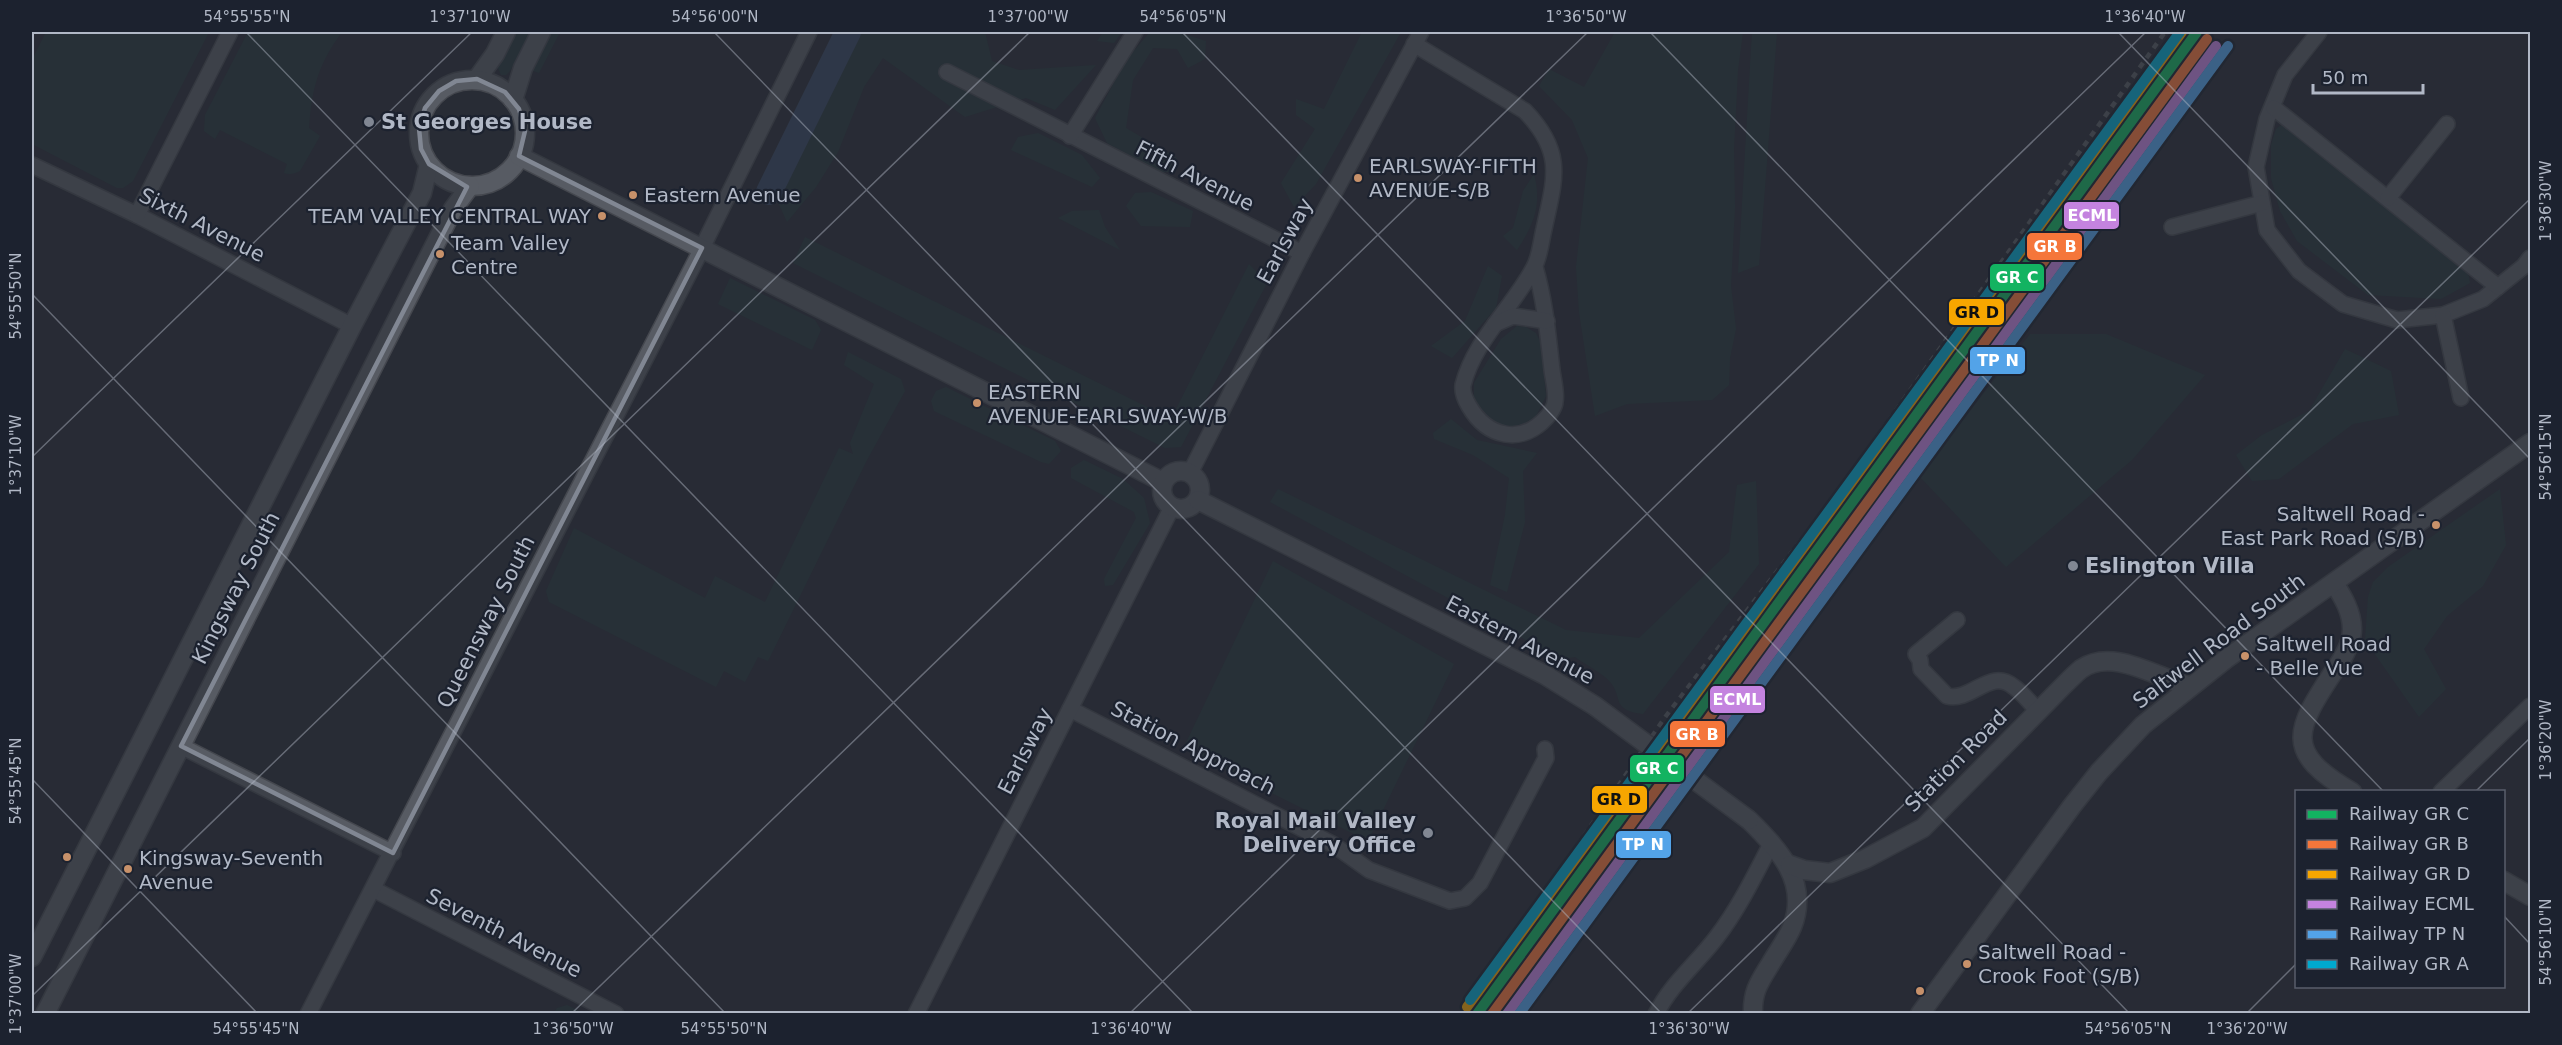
<svg xmlns="http://www.w3.org/2000/svg" width="2562" height="1045" viewBox="0 0 2562 1045" font-family="'DejaVu Sans',sans-serif">
<rect width="100%" height="100%" fill="#282c35"/>
<g fill="#26363b">
<polygon points="46,32 209,32 133,181 123,188 117,188 32,144 32,60"/>
<path d="M248,32h94c-24,32 -30,56 -33,96l11,8 -20,35c-6,3 -10,4 -16,2l3,-9 -67,-34 -5,9 -11,-8 1,-16z"/>
<polygon points="515,32 530,32 510,71 506,75 501,75 497,66"/>
<polygon points="550,32 560,32 539,73 531,70"/>
<polygon points="834,32 985,32 992,61 1019,70 1096,65 1055,110 1026,98 965,117 883,58 864,87 838,152 816,187 787,222 777,200 786,134"/>
<polygon points="1103,32 1122,32 1114,43 1097,41"/>
<polygon points="1150,32 1177,32 1206,41 1205,59 1188,68 1177,49 1153,48 1133,80 1126,128 1177,158 1175,172 1160,172 1107,143 1095,118 1126,60"/>
<polygon points="1362,32 1401,32 1316,184 1294,207 1281,183 1315,129 1296,115 1296,99 1324,109"/>
<polygon points="1615,32 1743,32 1738,70 1734,148 1735,207 1731,286 1736,329 1730,358 1729,385 1712,400 1627,404 1595,416 1579,312 1576,267 1588,158 1572,120 1539,86 1549,69 1584,87"/>
<polygon points="1752,32 1777,32 1759,265 1738,273"/>
<polygon points="2284,123 2468,272 2470,283 2441,299 2368,295 2297,241 2280,211 2271,178 2271,145 2276,129"/>
<polygon points="1038,133 1082,155 1100,178 1092,187 1011,150 1018,137"/>
<path d="M1534,174c8,31 0,50 -17,76l-14,-14 10,-8 10,-37z"/>
<polygon points="1151,192 1193,211 1190,227 1141,226 1126,206 1135,193"/>
<polygon points="1099,210 1105,227 1120,250 1058,218 1072,211"/>
<polygon points="805,237 1171,419 1249,264 1267,283 1181,447 1165,448 793,263"/>
<polygon points="1488,266 1502,276 1496,308 1452,358 1431,346 1465,321"/>
<polygon points="730,278 815,320 821,330 812,350 718,304"/>
<polygon points="1517,326 1526,327 1536,333 1541,344 1546,396 1536,416 1525,423 1511,427 1498,425 1478,407 1474,397 1474,383 1501,339"/>
<polygon points="2030,334 2106,334 2205,375 2132,460 2006,567 1919,476"/>
<polygon points="2345,349 2391,371 2399,415 2353,424 2279,479 2252,481 2236,455 2262,435 2309,411"/>
<polygon points="848,352 901,379 905,391 867,460 768,661 758,657 745,682 724,671 716,687 549,602 546,591 574,528 705,598 715,576 765,602 839,448 853,454 850,443 874,384 844,365"/>
<polygon points="946,387 1055,441 1061,451 1049,464 1041,462 934,411 931,401 936,391"/>
<polygon points="1451,419 1477,440 1537,453 1523,471 1525,522 1507,592 1490,585 1505,515 1509,478 1473,455 1434,439 1433,433"/>
<polygon points="1084,460 1123,479 1144,498 1150,523 1113,585 1105,586 1104,579 1136,518 1134,512 1071,478 1071,468"/>
<path d="M1756,481l3,83 -116,150c-32,-4 -20,-16 -32,-31 -8,-10 -25,-18 -36,-26l-14,2 -291,-157 8,-13 288,141 73,8 90,-86 8,-67z"/>
<polygon points="2500,489 2506,545 2483,586 2447,616 2424,649 2446,689 2419,717 2365,640 2368,597 2373,582 2388,567"/>
<polygon points="1273,561 1454,664 1368,841 1183,749"/>
<polygon points="567,1005 583,1013 554,1013 557,1008"/>
</g>
<g fill="none" stroke-linecap="round" stroke-linejoin="round">
<polyline stroke="#37455f" stroke-width="26" points="769,192 848,32"/>
<g stroke="#44474e" stroke-width="18">
<g id="minor">
<polyline points="2319,32 2285,75 2267,119 2256,167 2267,230 2299,271 2343,304 2397,320 2443,315 2483,299 2524,266 2530,258"/>
<path d="M1414,44l111,67c40,42 30,67 19,118 -3,12 -4,29 -11,40 -21,39 -59,72 -70,116 -1,7 3,16 6,21 18,31 52,40 78,11 3,-3 8,-11 8,-15 2,-10 -2,-23 -3,-32 -4,-35 -7,-69 -17,-103"/>
<polyline points="947,72 1302,253"/>
<polyline points="2274,108 2498,287"/>
<polyline points="1070,136 1135,32"/>
<polyline points="32,165 137,215 352,326"/>
<polyline points="2388,198 2447,124"/>
<polyline points="137,215 230,32"/>
<polyline points="2172,227 2262,203"/>
<polyline points="2443,315 2461,398"/>
<polyline points="1495,324 1513,316 1547,321"/>
<polyline points="1190,473 1302,253 1421,32"/>
<path d="M1957,620l-41,34 4,6 1,9 26,27c25,6 43,-29 67,-9 9,6 16,16 24,24"/>
<polyline points="1070,709 1334,845 1369,870 1450,901 1465,898 1480,883 1546,758 1545,749"/>
<polyline points="181,746 393,853"/>
<polyline points="2441,792 2530,706"/>
<polyline points="373,889 616,1014"/>
<polyline points="308,1014 696,260 809,32"/>
<polyline points="916,1014 1172,507"/>
<path d="M1656,1014c15,-30 41,-51 60,-76 23,-30 39,-63 56,-96"/>
</g>
</g>
<g stroke="#44474e" stroke-width="21">
<g id="tertiary">
<polyline points="477,79 495,54 506,32"/>
<circle cx="472" cy="133" r="53"/>
<polyline points="513,100 523,68 541,32"/>
<polyline points="519,156 1163,482"/>
<circle cx="1181" cy="490" r="19"/>
<polyline points="1198,500 1545,675 1595,706"/>
<path d="M2334,583c9,14 18,29 18,46 0,15 -10,31 -18,42 -39,59 -51,81 18,121"/>
<path d="M1749,820c29,28 61,62 43,107 -5,12 -14,24 -21,36 -11,18 -19,28 -18,51"/>
<path d="M1790,865l14,5 26,3 35,-14 58,-31 141,-143c5,-5 11,-11 17,-16 32,-22 76,9 108,17"/>
<polyline points="2504,881 2530,896"/>
<polyline points="32,957 352,326 422,193 429,164"/>
<polyline points="45,1014 453,209 470,186"/>
<polyline points="1920,1014 2072,806 2099,772 2143,725 2226,659 2530,443"/>
</g>
</g>
<use href="#minor" stroke="#575b63" stroke-width="15"/>
<use href="#tertiary" stroke="#575b63" stroke-width="18"/>
<polyline stroke="#565a60" stroke-width="4.5" stroke-dasharray="6 6" stroke-linecap="butt" points="1462,1014 1666,716 1835,496 2165,32"/>
<g stroke="#44474e" stroke-width="21" stroke-linecap="butt">
<polyline id="tertiary-bridge" points="1595,706 1749,820"/>
</g>
<use href="#tertiary-bridge" stroke="#575b63" stroke-width="18"/>
<g stroke="#1c222f" stroke-width="15">
<polyline id="rail-1" points="1477,1014 2197,32"/>
</g>
<g stroke="#1c222f" stroke-width="15">
<polyline id="rail-2" points="1492,1014 2207,39"/>
</g>
<g stroke="#1c222f" stroke-width="15">
<polyline id="rail-3" points="1467,1007 2182,32"/>
</g>
<g stroke="#1c222f" stroke-width="15">
<polyline id="rail-4" points="1507,1014 2216,46"/>
</g>
<g stroke="#1c222f" stroke-width="15">
<polyline id="rail-5" points="1519,1014 2228,46"/>
</g>
<g stroke="#1c222f" stroke-width="15">
<polyline id="rail-6" points="1470,1000 2180,32"/>
</g>
<use href="#rail-1" stroke="#13b361" stroke-width="10"/>
<use href="#rail-2" stroke="#f5763a" stroke-width="10"/>
<use href="#rail-3" stroke="#f7a600" stroke-width="10"/>
<use href="#rail-4" stroke="#c483df" stroke-width="10"/>
<use href="#rail-5" stroke="#53a3e8" stroke-width="10"/>
<use href="#rail-6" stroke="#00a9ce" stroke-width="10"/>
</g>
<path d="M0 0H2562V1045H0ZM477,79l28,13 14,17 6,22 -6,25 183,92 -309,605 -212,-107 286,-559 -38,-23 -8,-15 -2,-21 6,-20 14,-17 17,-10z" fill="#282c35" fill-opacity=".55" fill-rule="evenodd"/>
<path fill="none" stroke="#818793" stroke-width="4.5" stroke-linejoin="round" d="M477,79l28,13 14,17 6,22 -6,25 183,92 -309,605 -212,-107 286,-559 -38,-23 -8,-15 -2,-21 6,-20 14,-17 17,-10z"/>
<path fill="none" stroke="#b1b8c6" stroke-width="1.5" stroke-opacity="0.45" d="M246,32l948,982M714,32l948,982M1182,32l948,982M1650,32l734,760M2118,32l412,427M32,294l694,720M32,457l440,-425M32,779l226,235M2475,792l55,-54M2504,916l26,28M32,996l998,-964M571,1014l1017,-982M1129,1014l1017,-982M1687,1014l843,-815M2246,1014l50,-50"/>
<g fill="#818793" stroke="#1c222f" stroke-width="2">
<circle cx="369" cy="122" r="6"/>
<circle cx="2073" cy="566" r="6"/>
<circle cx="1428" cy="833" r="6"/>
</g>
<g fill="#c7916a" stroke="#1c222f" stroke-width="2">
<circle cx="1358" cy="178" r="5"/>
<circle cx="633" cy="195" r="5"/>
<circle cx="602" cy="216" r="5"/>
<circle cx="440" cy="254" r="5"/>
<circle cx="977" cy="403" r="5"/>
<circle cx="2436" cy="525" r="5"/>
<circle cx="2245" cy="656" r="5"/>
<circle cx="67" cy="857" r="5"/>
<circle cx="128" cy="869" r="5"/>
<circle cx="1967" cy="964" r="5"/>
<circle cx="1920" cy="991" r="5"/>
</g>
<g text-anchor="middle" dominant-baseline="central" stroke-width="4.5" stroke-linejoin="round" paint-order="stroke">
<g font-size="20" fill="#b1b8c6" stroke="#1c222f" text-anchor="start">
<text x="1369" y="166">EARLSWAY-FIFTH<tspan x="1369" dy="24">AVENUE-S/B</tspan></text>
<text x="644" y="195">Eastern Avenue</text>
<text x="591" y="216" text-anchor="end">TEAM VALLEY CENTRAL WAY</text>
<text x="451" y="243">Team Valley<tspan x="451" dy="24">Centre</tspan></text>
<text x="988" y="392">EASTERN<tspan x="988" dy="24">AVENUE-EARLSWAY-W/B</tspan></text>
<text x="2425" y="514" text-anchor="end">Saltwell Road -<tspan x="2425" dy="24">East Park Road (S/B)</tspan></text>
<text x="2256" y="644">Saltwell Road<tspan x="2256" dy="24">- Belle Vue</tspan></text>
<text x="139" y="858">Kingsway-Seventh<tspan x="139" dy="24">Avenue</tspan></text>
<text x="1978" y="952">Saltwell Road -<tspan x="1978" dy="24">Crook Foot (S/B)</tspan></text>
</g>
<g font-size="21" font-weight="bold" fill="#b1b8c6" stroke="#1c222f" text-anchor="start">
<text x="381" y="122">St Georges House</text>
<text x="2085" y="566">Eslington Villa</text>
<text x="1416" y="821" text-anchor="end">Royal Mail Valley<tspan x="1416" dy="24">Delivery Office</tspan></text>
</g>
<g font-size="21" fill="#b1b8c6" stroke="#1c222f">
<text transform="translate(1195 176) rotate(27)">Fifth Avenue</text>
<text transform="translate(202 225) rotate(27)">Sixth Avenue</text>
<text transform="translate(1285 241) rotate(-62)">Earlsway</text>
<text transform="translate(236 588) rotate(-63)">Kingsway South</text>
<text transform="translate(486 622) rotate(-63)">Queensway South</text>
<text transform="translate(1520 640) rotate(28)">Eastern Avenue</text>
<text transform="translate(2219 641) rotate(-37)">Saltwell Road South</text>
<text transform="translate(1193 748) rotate(27)">Station Approach</text>
<text transform="translate(1025 751) rotate(-63)">Earlsway</text>
<text transform="translate(1956 761) rotate(-45)">Station Road</text>
<text transform="translate(504 933) rotate(27)">Seventh Avenue</text>
</g>
</g>
<g stroke="#1c222f" stroke-width="2">
<rect x="2063" y="201" width="57" height="29" rx="6" fill="#c483df"/>
<rect x="2026" y="232" width="57" height="29" rx="6" fill="#f5763a"/>
<rect x="1989" y="263" width="56" height="29" rx="6" fill="#13b361"/>
<rect x="1948" y="298" width="57" height="28" rx="6" fill="#f7a600"/>
<rect x="1969" y="346" width="57" height="29" rx="6" fill="#53a3e8"/>
<rect x="1709" y="685" width="57" height="29" rx="6" fill="#c483df"/>
<rect x="1669" y="720" width="57" height="28" rx="6" fill="#f5763a"/>
<rect x="1629" y="754" width="56" height="29" rx="6" fill="#13b361"/>
<rect x="1591" y="785" width="57" height="29" rx="6" fill="#f7a600"/>
<rect x="1615" y="830" width="57" height="29" rx="6" fill="#53a3e8"/>
</g>
<g font-size="16" text-anchor="middle" font-weight="bold" fill="#fff">
<text x="2092" y="221">ECML</text>
<text x="2055" y="252">GR B</text>
<text x="2017" y="283">GR C</text>
<text x="1998" y="366">TP N</text>
<text x="1737" y="705">ECML</text>
<text x="1697" y="740">GR B</text>
<text x="1657" y="774">GR C</text>
<text x="1643" y="850">TP N</text>
</g>
<g font-size="16" text-anchor="middle" font-weight="bold" fill="#111">
<text x="1977" y="318">GR D</text>
<text x="1619" y="805">GR D</text>
</g>
<rect width="2562" height="1045" fill="none" stroke="#1c222f" stroke-width="66"/>
<rect x="2295" y="790" width="210" height="198" fill="#1c222f" stroke="#585e6b" stroke-width="1.5"/>
<rect x="2307" y="810" width="30" height="9" fill="#13b361" stroke="#585e6b" stroke-width="1.5"/>
<text x="2349" y="820" font-size="18" fill="#b1b8c6">Railway GR C</text>
<rect x="2307" y="840" width="30" height="9" fill="#f5763a" stroke="#585e6b" stroke-width="1.5"/>
<text x="2349" y="850" font-size="18" fill="#b1b8c6">Railway GR B</text>
<rect x="2307" y="870" width="30" height="9" fill="#f7a600" stroke="#585e6b" stroke-width="1.5"/>
<text x="2349" y="880" font-size="18" fill="#b1b8c6">Railway GR D</text>
<rect x="2307" y="900" width="30" height="9" fill="#c483df" stroke="#585e6b" stroke-width="1.5"/>
<text x="2349" y="910" font-size="18" fill="#b1b8c6">Railway ECML</text>
<rect x="2307" y="930" width="30" height="9" fill="#53a3e8" stroke="#585e6b" stroke-width="1.5"/>
<text x="2349" y="940" font-size="18" fill="#b1b8c6">Railway TP N</text>
<rect x="2307" y="960" width="30" height="9" fill="#00a9ce" stroke="#585e6b" stroke-width="1.5"/>
<text x="2349" y="970" font-size="18" fill="#b1b8c6">Railway GR A</text>
<path d="M2313 84v9h110v-9" fill="none" stroke="#b1b8c6" stroke-width="3"/>
<text x="2322" y="84" font-size="18" fill="#b1b8c6" stroke="#1c222f" stroke-width="4.5" paint-order="stroke">50 m</text>
<rect x="33" y="33" width="2496" height="979" fill="none" stroke="#b1b8c6" stroke-width="2"/>
<g font-size="15" text-anchor="middle" fill="#b1b8c6">
<text x="247" y="22">54°55'55"N</text>
<text x="470" y="22">1°37'10"W</text>
<text x="715" y="22">54°56'00"N</text>
<text x="1028" y="22">1°37'00"W</text>
<text x="1183" y="22">54°56'05"N</text>
<text x="1586" y="22">1°36'50"W</text>
<text x="2145" y="22">1°36'40"W</text>
<text transform="translate(2546 201) rotate(-90)" y="5">1°36'30"W</text>
<text transform="translate(16 296) rotate(-90)" y="5">54°55'50"N</text>
<text transform="translate(16 455) rotate(-90)" y="5">1°37'10"W</text>
<text transform="translate(2546 457) rotate(-90)" y="5">54°56'15"N</text>
<text transform="translate(2546 740) rotate(-90)" y="5">1°36'20"W</text>
<text transform="translate(16 781) rotate(-90)" y="5">54°55'45"N</text>
<text transform="translate(2546 942) rotate(-90)" y="5">54°56'10"N</text>
<text transform="translate(16 994) rotate(-90)" y="5">1°37'00"W</text>
<text x="256" y="1034">54°55'45"N</text>
<text x="573" y="1034">1°36'50"W</text>
<text x="724" y="1034">54°55'50"N</text>
<text x="1131" y="1034">1°36'40"W</text>
<text x="1689" y="1034">1°36'30"W</text>
<text x="2128" y="1034">54°56'05"N</text>
<text x="2247" y="1034">1°36'20"W</text>
</g>
</svg>
